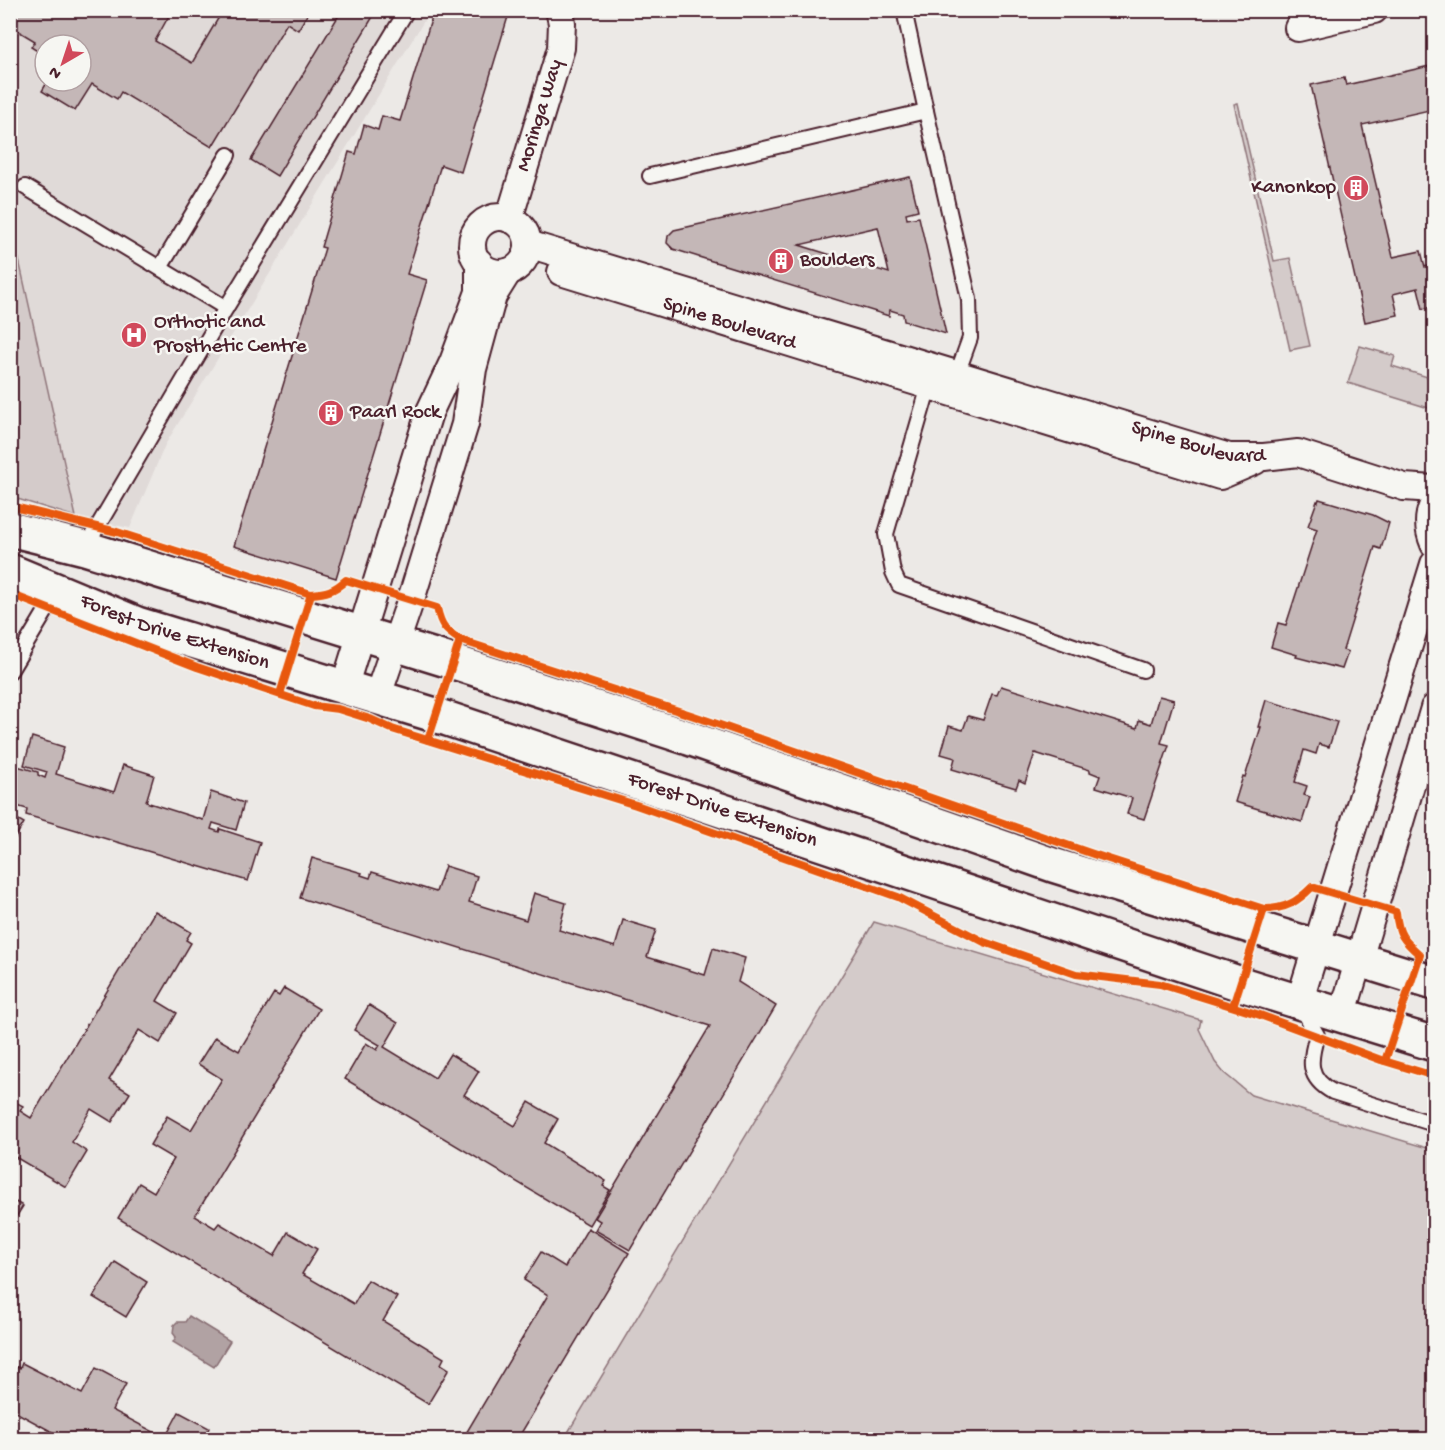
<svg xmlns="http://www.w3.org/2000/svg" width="1445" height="1450" viewBox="0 0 1445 1450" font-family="'Gochi Hand',sans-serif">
<rect width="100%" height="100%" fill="#ece9e6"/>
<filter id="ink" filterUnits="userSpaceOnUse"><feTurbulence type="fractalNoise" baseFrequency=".0167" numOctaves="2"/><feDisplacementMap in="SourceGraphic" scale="12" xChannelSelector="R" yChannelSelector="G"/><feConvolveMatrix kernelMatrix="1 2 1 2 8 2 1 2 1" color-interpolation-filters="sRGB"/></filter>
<g filter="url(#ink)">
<path fill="#e0dad8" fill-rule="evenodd" d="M10,11h420l-265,434 -35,83 -54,-11 -65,-293zM45,45h36v36h-36z"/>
<g fill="#d4cbca" stroke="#8f757a" stroke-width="1.5">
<polygon points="1238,103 1274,261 1290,258 1310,346 1290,350 1234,104"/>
<polygon points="10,224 11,224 76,517 11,497"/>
<polygon points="1360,346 1395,356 1392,366 1434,379 1434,406 1432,409 1348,383"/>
<polygon points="874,922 1201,1020 1199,1029 1215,1062 1224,1073 1251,1095 1434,1150 1434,1439 564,1439"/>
</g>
<polygon fill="#b1a2a3" stroke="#886e73" stroke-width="1.5" points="189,1316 230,1341 214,1367 173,1342 176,1337 173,1333 174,1325 177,1322 185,1322"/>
<g fill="#c4b7b7" stroke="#4a1f2b" stroke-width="1.5" fill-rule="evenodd">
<polygon points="10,10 168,10 171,12 155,41 192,63 223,10 310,10 298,30 287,23 212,147 121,92 117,99 92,84 75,111 42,91 48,81 81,81 81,45 45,45 45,56 31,47 35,41 10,26"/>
<polygon points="342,10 377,10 277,176 251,160"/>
<polygon points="434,10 451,10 465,15 466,10 510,10 461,172 441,165 407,274 427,280 336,578 234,546 325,248 321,247 349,152 356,154 364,125 378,130 382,116 400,121"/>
<polygon points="1434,65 1434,109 1362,125 1393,257 1421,251 1425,267 1434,264 1434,306 1423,309 1418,288 1393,294 1398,315 1365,322 1311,85 1344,78 1346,85"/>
<path d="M910,177l8,33 -12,3 1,6 12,-2 27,117 -42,-13 -1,-7 -13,-4 -1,6 -216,-67 -6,-6 1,-7 6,-6zM878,227l11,46 -90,-28z"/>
<polygon points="1319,499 1373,515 1389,523 1381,549 1375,547 1343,650 1348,652 1342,669 1296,657 1297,655 1271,647 1278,623 1286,625 1317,529 1308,526 1317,501 1318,502"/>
<polygon points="1001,686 1137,728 1139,720 1151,724 1159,696 1174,700 1161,743 1169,745 1144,819 1127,814 1132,798 1096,787 1100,776 1090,772 1090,770 1035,753 1025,783 1019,780 1016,788 952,769 955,758 941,754 949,726 963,730 968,716 983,720 992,694 997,695"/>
<polygon points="1266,700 1337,722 1329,747 1319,744 1316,754 1304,750 1295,782 1307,786 1304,795 1310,797 1302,822 1235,802 1243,776 1245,777 1261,727 1258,727"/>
<polygon points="32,737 64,747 56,774 114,792 123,765 154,775 146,802 203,820 211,792 244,803 236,830 213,823 211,829 219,832 220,829 260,842 248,881 26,815 27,809 10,804 10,764 38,772 38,775 45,778 47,772 24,765"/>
<polygon points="10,815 24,823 10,846"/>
<polygon points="312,858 362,873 361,875 370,878 372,872 436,892 445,866 477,876 469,902 526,920 534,893 566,903 559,930 615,947 623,920 656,930 647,957 705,975 713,948 745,958 738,982 776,1006 630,1250 595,1230 600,1221 595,1218 710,1026 300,898"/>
<polygon points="155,911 191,932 186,940 191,943 157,1001 177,1013 160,1043 139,1030 109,1080 130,1093 112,1122 91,1109 72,1142 87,1152 66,1187 10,1154 10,1099 23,1106 20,1111 31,1118"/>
<polygon points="284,988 319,1009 195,1216 215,1228 219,1223 274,1256 288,1232 317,1249 302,1274 354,1304 368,1280 397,1297 383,1321 444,1358 441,1364 449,1369 428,1404 118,1218 139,1183 154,1192 174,1159 150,1145 167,1116 191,1130 222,1079 198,1064 215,1037 239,1051 274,993 279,996"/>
<polygon points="369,1005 398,1023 384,1047 435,1078 450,1054 479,1071 464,1095 515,1126 529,1102 558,1119 544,1143 606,1181 603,1186 610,1190 589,1225 345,1079 366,1043 377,1050 380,1045 354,1030"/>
<polygon points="10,1199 23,1206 10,1227"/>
<polygon points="588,1228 629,1253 517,1440 462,1440 548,1295 524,1280 541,1252 565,1267"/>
<polygon points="115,1262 147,1282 126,1317 93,1297"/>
<polygon points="22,1363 82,1394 96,1368 126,1384 112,1410 165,1438 179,1412 209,1428 203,1440 67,1440 10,1409 10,1365 20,1368"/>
</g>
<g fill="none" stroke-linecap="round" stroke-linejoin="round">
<g stroke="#4a1f2b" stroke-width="18">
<g id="service">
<polyline points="904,10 926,111"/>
<polyline points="650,176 926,111 969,299 970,338 957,374 953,376"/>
<polyline points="25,187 226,308"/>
<polyline points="160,268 228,155"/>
<polyline points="933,384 929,386 886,534 893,572 899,585 1143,670"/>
<polyline points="85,548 226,308 407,10"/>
<polyline points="10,671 58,591"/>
<path d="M1302,1008l15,27c-8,26 -10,43 16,57l101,32"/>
</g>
</g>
<g stroke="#4a1f2b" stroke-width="30">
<g id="minor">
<polyline points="1298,28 1374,10"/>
<circle cx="500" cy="245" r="28"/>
<path id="s1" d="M509,219l52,-171 1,-25 -3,-13"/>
<path id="s2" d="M528,244l701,213h35l34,-4 106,34 30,2"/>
<path id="s3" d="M561,272l659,204 35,-15"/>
<path d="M1434,503c-7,13 -6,27 0,41"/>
<polyline points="344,688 429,413 453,362 479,292 479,262"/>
<polyline points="377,698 414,590 465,424 473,369 493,296 508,272"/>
<polyline points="1299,1003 1434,564"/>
<polyline points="1342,1016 1434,708"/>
</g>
</g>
<g stroke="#4a1f2b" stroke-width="38">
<g id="tertiary">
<polyline points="10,529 85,548 460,664 689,738 1053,865 1434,983"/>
<path id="s4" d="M10,571l127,53 311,95 793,265 193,60"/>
</g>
</g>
<use href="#service" stroke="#f6f6f2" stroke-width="14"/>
<use href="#minor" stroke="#f6f6f2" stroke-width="26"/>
<use href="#tertiary" stroke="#f6f6f2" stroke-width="33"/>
<g stroke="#f6f6f2" stroke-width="11">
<g id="cycleway">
<path d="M10,506l107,26 194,62c15,-1 23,-3 35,-14l91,28c4,18 8,22 23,32l234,76 399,138 171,55c22,0 33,-7 48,-22l84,25c2,22 7,28 24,43l-35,106"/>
<polyline points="10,594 197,667 314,706 338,709 370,719 392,729 636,805 898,897 984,942 1076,974 1160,984 1260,1015 1381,1060 1434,1076"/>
<polyline points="280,694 311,594"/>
<polyline points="428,740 460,640"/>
<polyline points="1233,1006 1264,909"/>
</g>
</g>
<use href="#cycleway" stroke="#e8590c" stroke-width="8"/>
</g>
</g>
<defs>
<g id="building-disc" transform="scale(1.35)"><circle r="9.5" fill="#d1495b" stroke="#f6f6f2"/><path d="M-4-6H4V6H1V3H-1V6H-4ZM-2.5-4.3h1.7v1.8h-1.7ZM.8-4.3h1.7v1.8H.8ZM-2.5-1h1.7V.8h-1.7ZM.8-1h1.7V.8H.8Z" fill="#fff"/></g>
<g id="hospital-disc" transform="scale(1.35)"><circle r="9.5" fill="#d1495b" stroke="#f6f6f2"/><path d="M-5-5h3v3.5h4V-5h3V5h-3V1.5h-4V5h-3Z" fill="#fff"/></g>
</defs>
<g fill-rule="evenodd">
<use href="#building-disc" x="1356" y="188"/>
<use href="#building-disc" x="781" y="261"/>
<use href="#hospital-disc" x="134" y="335"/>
<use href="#building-disc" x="331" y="413"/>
</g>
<g text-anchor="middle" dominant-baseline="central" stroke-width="5" stroke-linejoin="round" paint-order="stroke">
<g font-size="21" fill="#4a1f2b" stroke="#f6f6f2">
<text stroke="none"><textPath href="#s1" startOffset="108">Moringa Way</textPath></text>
<text stroke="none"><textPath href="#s3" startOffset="176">Spine Boulevard</textPath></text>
<text stroke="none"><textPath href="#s2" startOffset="700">Spine Boulevard</textPath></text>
<text stroke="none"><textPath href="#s4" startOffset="176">Forest Drive Extension</textPath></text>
<text stroke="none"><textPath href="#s4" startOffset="752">Forest Drive Extension</textPath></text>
</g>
<g font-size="21" fill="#4a1f2b" stroke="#f6f6f2" text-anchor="start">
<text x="1336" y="188" text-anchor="end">Kanonkop</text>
<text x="800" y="261">Boulders</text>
<text x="154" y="323">Orthotic and<tspan x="154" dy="24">Prosthetic Centre</tspan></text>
<text x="350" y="413">Paarl Rock</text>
</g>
</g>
<rect width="1445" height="1450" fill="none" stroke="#f6f6f2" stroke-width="36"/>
<rect x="18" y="18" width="1409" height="1414" fill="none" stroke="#4a1f2b" stroke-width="2" filter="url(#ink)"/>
<g transform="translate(63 63) rotate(219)"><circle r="28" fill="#f6f6f2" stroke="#b1a0a2" stroke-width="1.5"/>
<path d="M0-4.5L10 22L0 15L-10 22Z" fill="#d1495b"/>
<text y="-9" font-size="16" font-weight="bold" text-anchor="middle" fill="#4a1f2b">N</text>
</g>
</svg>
